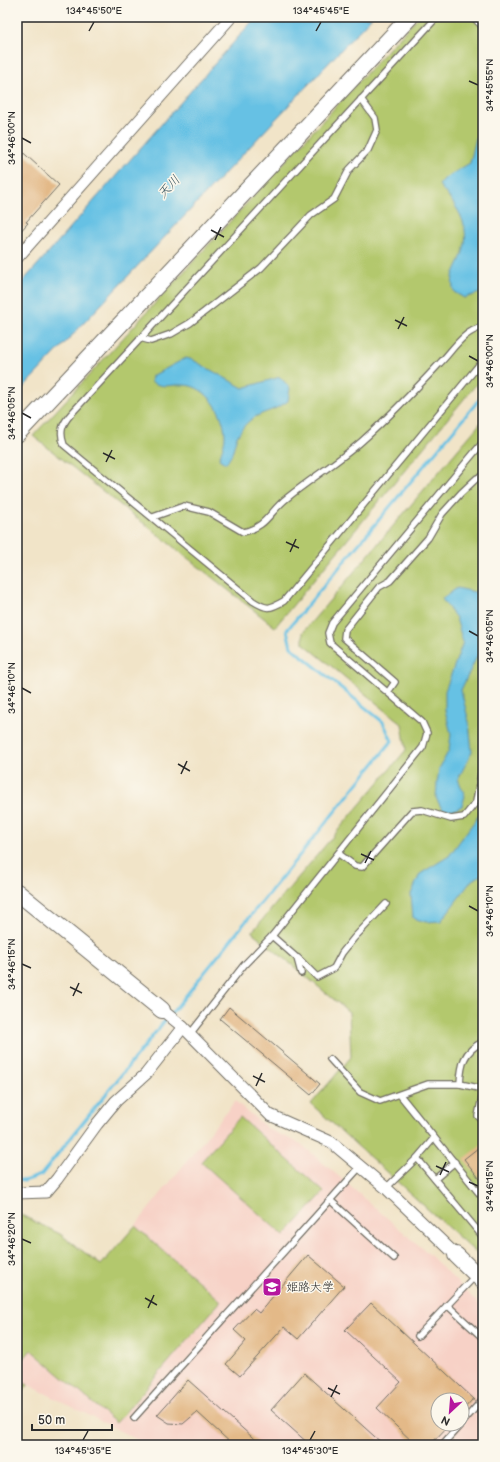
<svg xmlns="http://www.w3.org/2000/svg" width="500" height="1462" viewBox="0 0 500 1462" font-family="'Balsamiq Sans','Klee One',sans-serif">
<rect width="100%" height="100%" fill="#fbf7ec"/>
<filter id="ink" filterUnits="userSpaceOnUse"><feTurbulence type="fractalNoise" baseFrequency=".025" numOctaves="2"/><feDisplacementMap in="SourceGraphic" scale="8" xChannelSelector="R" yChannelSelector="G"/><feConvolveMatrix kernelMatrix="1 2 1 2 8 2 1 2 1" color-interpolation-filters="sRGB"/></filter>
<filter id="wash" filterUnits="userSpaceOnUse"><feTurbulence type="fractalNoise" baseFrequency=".012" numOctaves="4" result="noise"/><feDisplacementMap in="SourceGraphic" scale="16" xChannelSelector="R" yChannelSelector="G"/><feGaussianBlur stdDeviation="0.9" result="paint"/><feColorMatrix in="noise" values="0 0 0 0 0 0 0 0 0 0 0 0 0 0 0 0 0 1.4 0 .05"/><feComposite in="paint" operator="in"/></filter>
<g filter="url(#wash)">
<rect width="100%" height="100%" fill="#f1e4c8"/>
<path fill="#f7d1c6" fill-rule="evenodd" d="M235,1101l33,28 33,15 129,111 53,53v137h-335l-131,-66v-12l14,-18 104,-123zM438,1400h24v24h-24z"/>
<g fill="#b3c86d" stroke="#6f7a4c">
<polygon points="418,17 483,17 483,376 275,627 33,436"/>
<polygon points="483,420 483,1259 311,1104 351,1057 349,1012 252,932 406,750 402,724 303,643 303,632"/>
<polygon points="240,1117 324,1192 284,1236 201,1162"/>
<polygon points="17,1213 60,1234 101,1265 135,1226 221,1301 116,1423 31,1350 17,1367"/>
<polygon points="17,1379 28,1385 17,1401"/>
</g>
<g fill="#66c1e4" stroke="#487688">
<polygon points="256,17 372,17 17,394 17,288"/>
<path d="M483,131v161l-19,6 -10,-6c-4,-14 0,-19 6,-32 14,-32 -1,-51 -21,-75l6,-7 25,-15 6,-25z"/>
<path d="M186,358l7,2 50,28 37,-11 10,11 -2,13c-20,15 -36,9 -50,34 -5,8 -4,23 -13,28l-6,-4c2,-7 6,-16 6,-24 -1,-21 -17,-49 -41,-50 -14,-1 -19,4 -33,-3l1,-6z"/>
<polygon points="457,588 475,592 483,601 483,644 461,690 469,722 472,752 458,779 465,796 462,806 452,811 442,809 436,798 437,783 439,769 449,750 451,734 445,710 445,691 463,642 456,618 442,599"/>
<polygon points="483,813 483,874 472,880 441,921 426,922 413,918 411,894 420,874 449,856 479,815"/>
</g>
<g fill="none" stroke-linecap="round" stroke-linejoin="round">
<g stroke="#66c1e4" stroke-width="3">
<polyline points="171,1014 392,741 383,722 291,647 287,630 483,395"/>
<polyline points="17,1180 24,1181 41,1175 167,1018"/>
</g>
</g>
<g id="blocks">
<g fill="#e3b988">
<polygon points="17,147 59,185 26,222 28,223 17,235"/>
<polygon points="229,1007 320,1084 311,1095 220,1019"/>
<polygon points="483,1144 483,1183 464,1159"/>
<polygon points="308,1255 344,1286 298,1339 284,1327 240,1376 226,1364 246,1341 234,1330 254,1309 259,1313"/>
<polygon points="371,1303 475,1400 472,1400 462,1411 462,1400 438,1400 438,1424 450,1424 430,1445 416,1445 377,1408 401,1382 345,1330"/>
<polygon points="304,1373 384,1445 310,1445 271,1410"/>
<polygon points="188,1380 261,1445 233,1445 197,1412 183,1424 169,1423 157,1415"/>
</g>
</g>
</g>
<g filter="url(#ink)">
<use href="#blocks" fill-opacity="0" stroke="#706c62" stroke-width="1"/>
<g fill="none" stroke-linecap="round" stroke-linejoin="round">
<g stroke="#706c62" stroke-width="8">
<g id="lane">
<path d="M437,17l-366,397c-9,10 -12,18 -7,31l189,156c14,9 17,8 31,0l199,-241"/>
<polyline points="473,17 483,27"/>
<polyline points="140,338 151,341 171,334 190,323 261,268 311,215 334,199 349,170 368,150 377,130 375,118 361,99"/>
<path d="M153,517l31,-11 25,6 34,20c24,-5 26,-20 44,-34 25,-20 51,-36 75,-57 27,-24 53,-51 78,-78 13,-13 23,-32 43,-36"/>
<polyline points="388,692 395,682 344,638 345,630 379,587 390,581 428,538 442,514 461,493 477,478 483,476"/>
<polyline points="339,854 355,866 362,867 412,811 422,810 451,819 464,817 476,802 483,761"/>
<polyline points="272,936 423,747 427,733 422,722 330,643 328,633 332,623 483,442"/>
<polyline points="298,958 317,977 334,968 342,953 354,938 386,904"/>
<polyline points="190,1034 244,965 272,936 297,958 301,973"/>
<polyline points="330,1059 360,1092 380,1101 428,1084 460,1084 483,1089"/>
<path d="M460,1084c1,-19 3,-33 23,-42"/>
<polyline points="483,1093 478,1116 483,1121"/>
<polyline points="400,1095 483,1198"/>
<polyline points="417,1158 483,1237"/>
<polyline points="435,1179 455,1162"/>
<polyline points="386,1188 417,1158 434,1138"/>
<polyline points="330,1200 394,1258"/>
<polyline points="447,1305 483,1338"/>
<polyline points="418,1336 476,1275"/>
<polyline points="134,1418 360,1167"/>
<polyline points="462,1423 483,1399"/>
<polyline points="442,1445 461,1424"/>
</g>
</g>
<g stroke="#706c62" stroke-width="13">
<g id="street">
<polyline points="17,258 231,17"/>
<polyline points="162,1010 183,1027 270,1115 331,1142 386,1188 456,1255"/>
<polyline points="17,1193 46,1192 57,1179 97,1124 116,1101 146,1074 183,1027"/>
</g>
</g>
<g stroke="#706c62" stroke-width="18">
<g id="secondary">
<polyline points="17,434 410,17"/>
<polyline points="17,892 162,1010"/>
<polyline points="456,1255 483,1281"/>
</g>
</g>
<use href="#lane" stroke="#fff" stroke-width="5.5"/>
<use href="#street" stroke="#fff" stroke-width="11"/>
<use href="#secondary" stroke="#fff" stroke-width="16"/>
</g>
</g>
<path fill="none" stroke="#2b2b2b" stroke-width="1.5" d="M89,31l5,-9M316,31l5,-9M469,81l9,4M22,138l9,5M211,230l13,7M215,240l6,-13M395,320l12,6M398,329l6,-12M469,356l9,5M22,413l9,5M103,453l12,6M106,462l6,-12M286,542l13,6M290,552l6,-13M469,631l9,5M22,688l9,5M178,764l12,7M181,774l6,-13M361,854l13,6M365,863l6,-12M469,906l9,5M22,964l9,4M70,987l12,6M73,996l6,-13M253,1076l12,6M256,1086l6,-13M436,1166l13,6M440,1175l6,-13M469,1182l9,4M22,1239l9,4M145,1298l12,7M148,1308l6,-13M328,1388l12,6M331,1397l6,-12M83,1440l5,-9M310,1440l5,-9"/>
<defs>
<g id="university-square" transform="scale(1)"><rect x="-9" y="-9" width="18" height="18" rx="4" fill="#b5179e" stroke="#fbf7ec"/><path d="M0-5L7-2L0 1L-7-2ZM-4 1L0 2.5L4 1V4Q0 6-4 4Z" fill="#fff"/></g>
</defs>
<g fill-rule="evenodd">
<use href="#university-square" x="272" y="1287"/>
</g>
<g text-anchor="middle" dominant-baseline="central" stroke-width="3" stroke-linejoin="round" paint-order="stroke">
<g font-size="12" fill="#2b2b2b" stroke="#fbf7ec" text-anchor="start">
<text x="286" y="1287">姫路大学</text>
</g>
<g font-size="13" font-style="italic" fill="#3d5862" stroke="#fbf7ec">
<text transform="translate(169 187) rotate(-48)">天川</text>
</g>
</g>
<rect width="500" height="1462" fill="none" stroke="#fbf7ec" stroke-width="44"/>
<g transform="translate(450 1412) rotate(206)"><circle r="19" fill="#fbf7ec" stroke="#a8a59f"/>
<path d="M0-3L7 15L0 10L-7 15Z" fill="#b5179e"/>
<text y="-6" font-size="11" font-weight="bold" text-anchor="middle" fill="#2b2b2b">N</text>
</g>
<path d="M32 1424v6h80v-6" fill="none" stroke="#2b2b2b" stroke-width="2"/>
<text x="38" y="1424" font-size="12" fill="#2b2b2b" stroke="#fbf7ec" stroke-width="3" paint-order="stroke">50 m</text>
<rect x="22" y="22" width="456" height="1418" fill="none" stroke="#2b2b2b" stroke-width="1.5"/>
<g font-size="10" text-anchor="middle" fill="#2b2b2b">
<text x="94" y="14">134°45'50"E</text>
<text x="321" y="14">134°45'45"E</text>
<text transform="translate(489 85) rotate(-90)" y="4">34°45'55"N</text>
<text transform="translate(11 138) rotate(-90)" y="4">34°46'00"N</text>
<text transform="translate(489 361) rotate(-90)" y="4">34°46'00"N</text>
<text transform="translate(11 413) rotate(-90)" y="4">34°46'05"N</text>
<text transform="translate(489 636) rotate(-90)" y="4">34°46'05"N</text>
<text transform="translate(11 688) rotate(-90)" y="4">34°46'10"N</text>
<text transform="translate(489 911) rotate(-90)" y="4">34°46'10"N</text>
<text transform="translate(11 964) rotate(-90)" y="4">34°46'15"N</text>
<text transform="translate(489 1186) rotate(-90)" y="4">34°46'15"N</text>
<text transform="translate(11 1239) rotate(-90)" y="4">34°46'20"N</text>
<text x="83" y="1454">134°45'35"E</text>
<text x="310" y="1454">134°45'30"E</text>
</g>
</svg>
